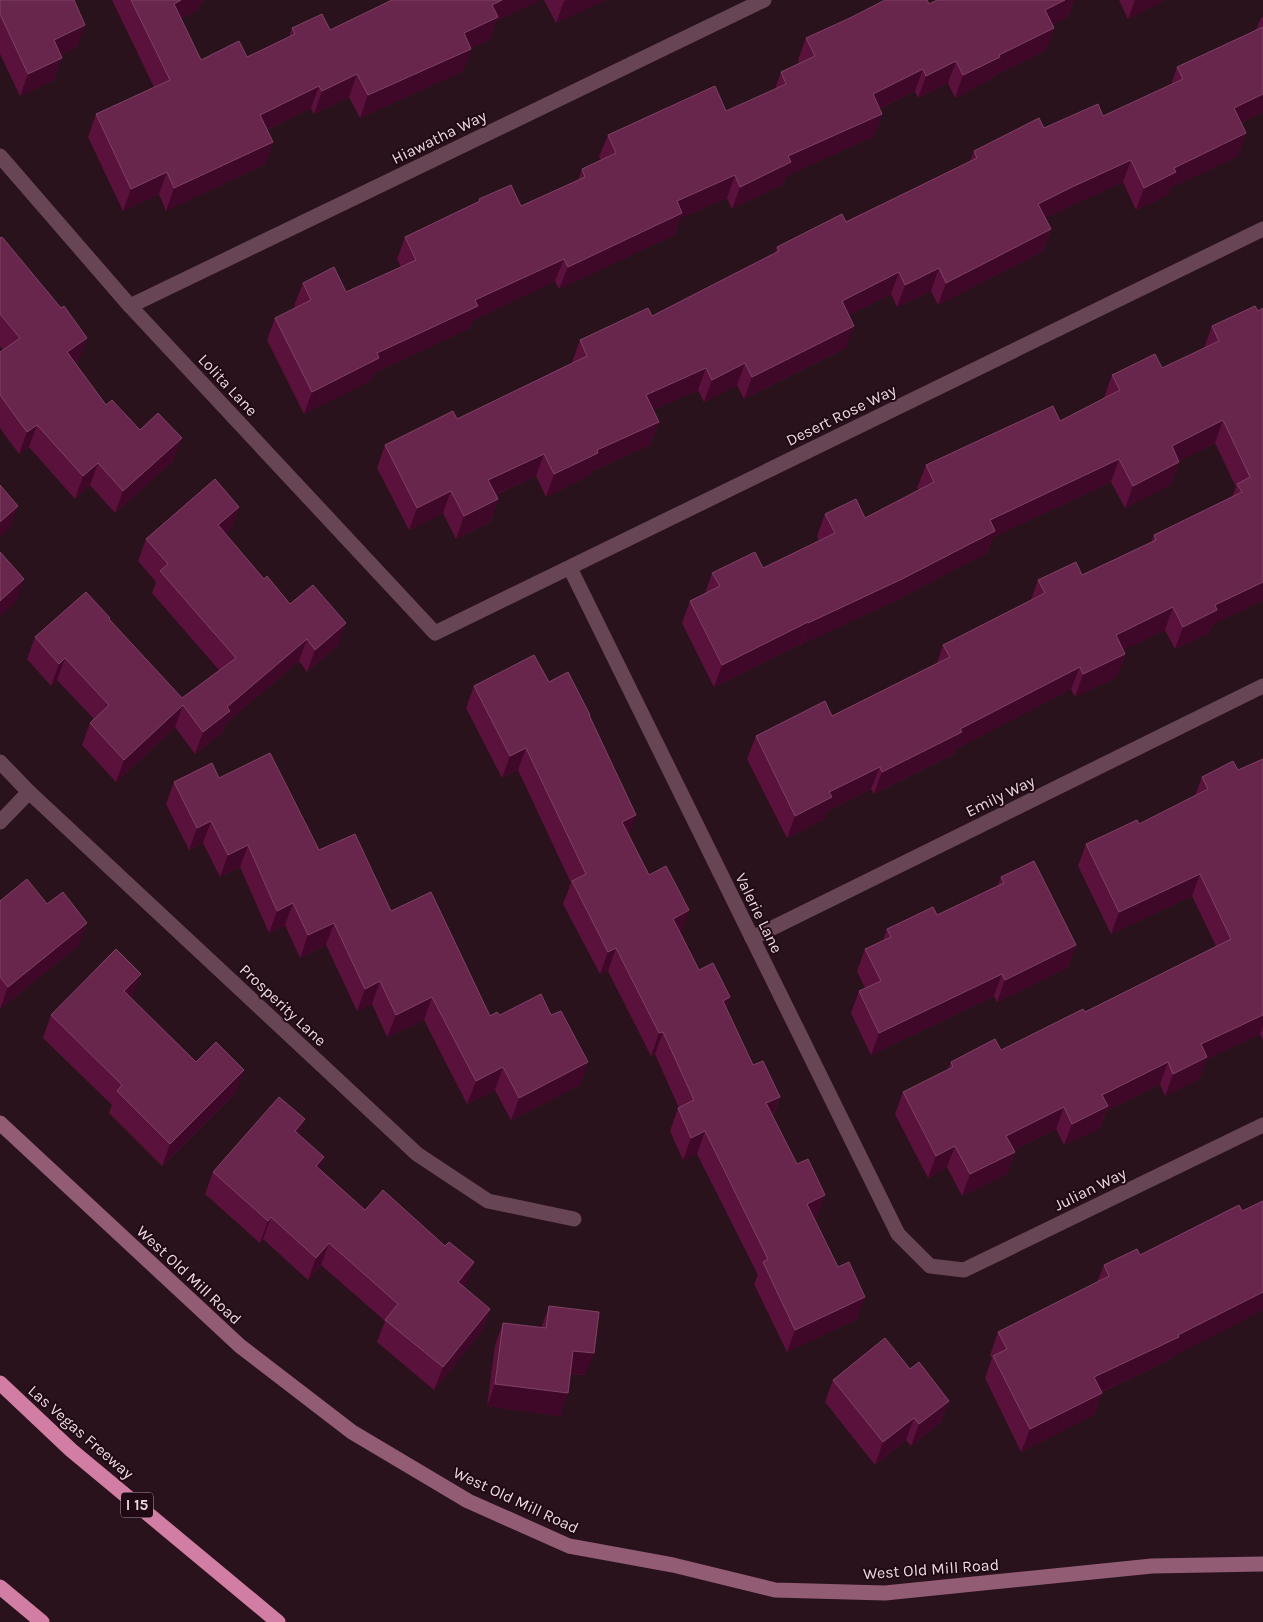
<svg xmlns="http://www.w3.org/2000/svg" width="1263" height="1622" viewBox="0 0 1263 1622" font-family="Karla,sans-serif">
<rect width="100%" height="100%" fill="#2a121d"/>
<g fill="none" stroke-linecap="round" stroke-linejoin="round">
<g stroke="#674554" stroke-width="15">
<polyline points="0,156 130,306 435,633 1263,229"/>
<polyline points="130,306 764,0"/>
<polyline points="570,568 898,1234 930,1266 964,1270 1263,1125"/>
<polyline points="0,762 29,792 417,1154 488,1201 574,1219"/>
<polyline points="0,822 29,792"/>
<polyline points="752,938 1263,686"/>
</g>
<polyline stroke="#925c74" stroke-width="15" points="0,1123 240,1346 352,1432 468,1501 569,1546 673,1565 775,1590 885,1593 1152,1566 1263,1564"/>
<g stroke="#d27ea4" stroke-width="15">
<polyline points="0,1383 71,1450 278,1622"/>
<polyline points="0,1587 42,1622"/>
</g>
</g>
<g fill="#5a113b">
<polygon points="0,0 77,47 61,55 54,80 20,96 0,54"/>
<polygon points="112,0 205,0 201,2 198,10 181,18 201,60 247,57 289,37 292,28 330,30 390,1 389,0 540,0 496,21 490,39 471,48 463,71 360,118 349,97 314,114 311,108 267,130 273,142 265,164 166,211 159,194 123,211 88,137 96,114 154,87"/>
<polygon points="544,0 605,0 556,23"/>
<polygon points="937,0 1074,0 1068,17 1052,24 1054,28 1046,50 993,76 992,79 955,98 948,83 918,98 915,91 879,109 882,114 874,136 786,176 783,184 732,209 727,198 680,218 674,235 559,289 555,281 473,320 470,328 374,373 371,380 304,414 267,340 275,318 296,308 294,306 303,283 346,292 401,267 397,259 405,237 478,202 479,199 521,206 578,180 582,169 601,160 599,157 608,135 726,111 775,89 781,72 799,63 798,60 806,38 929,4"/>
<polygon points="1119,0 1165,0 1128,19"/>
<polygon points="1263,17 1263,112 1241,123 1246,133 1238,156 1170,188 1168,195 1136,210 1123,182 1064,209 1045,218 1051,229 1043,251 938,305 931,291 897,307 891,294 849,315 846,348 744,399 737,385 704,402 698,390 653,410 659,422 650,445 592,471 590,475 546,497 536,476 496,495 498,499 490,522 456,539 443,513 409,530 377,468 385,445 457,419 572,363 572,362 580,340 652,316 775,253 777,247 846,222 970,161 974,151 1044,128 1103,116 1171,85 1177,67 1256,30 1261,18"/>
<polygon points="0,238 79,360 75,363 106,405 140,430 173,461 115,513 90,485 75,499 29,447 19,454 0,428 0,352 3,350 0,346"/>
<polygon points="1255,306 1263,600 1212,625 1209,633 1175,649 1165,630 1123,650 1125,654 1117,677 1075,697 1071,689 956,749 954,754 874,794 871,789 827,811 824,819 787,838 747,759 756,736 832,716 937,663 943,645 1031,600 1038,580 1082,575 1151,542 1154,535 1232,497 1236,487 1215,443 1179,461 1179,462 1171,484 1125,508 1111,482 993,537 987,553 894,601 800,645 800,644 714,687 682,623 690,601 705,594 712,573 763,568 819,541 817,536 825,514 865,518 919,490 917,488 926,465 1060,421 1104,398 1112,375 1162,368 1204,348 1212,326"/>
<polygon points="239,507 231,529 225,534 264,579 290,604 338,645 307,672 299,661 225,724 222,733 195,754 175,727 116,782 82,745 90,723 94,719 57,680 51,686 27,659 35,637 110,618 109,620 182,698 219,670 152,593 156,582 138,561 146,539"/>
<polygon points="549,682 590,715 590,717 629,835 649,875 681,933 699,970 730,997 726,1009 753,1065 780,1097 773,1116 817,1217 814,1219 857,1319 787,1352 754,1284 758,1275 697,1154 683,1160 670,1131 678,1108 679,1108 655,1054 651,1056 608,971 600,974 563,904 571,883 518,770 502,778 466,708 474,686"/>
<polygon points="1263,759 1263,1040 1260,1034 1207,1059 1199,1079 1165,1096 1160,1084 1106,1111 1100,1128 1064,1145 1056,1129 1014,1150 1015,1152 1007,1174 962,1196 947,1167 928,1178 895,1114 903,1092 948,1069 951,1062 1001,1050 1085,1012 1216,946 1192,896 1111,934 1078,866 1086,844 1139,824 1195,796 1202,777 1238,770"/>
<polygon points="219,778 319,850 391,911 490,1016 500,1015 580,1085 511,1120 495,1090 467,1104 424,1020 387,1037 372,1004 357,1011 326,945 300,958 285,925 269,933 240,867 220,877 203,843 189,850 166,804 174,782"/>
<polygon points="1001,877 1076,945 1068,967 997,1002 994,996 871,1055 851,1013 859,991 865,988 857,971 865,949 883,940 887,929 937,915 998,885"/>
<polygon points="0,901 79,945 0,1009"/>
<polygon points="132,996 131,998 196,1062 236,1092 162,1166 109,1113 112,1105 43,1038 51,1015"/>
<polygon points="299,1135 320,1169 365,1210 445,1246 474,1262 466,1284 464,1287 490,1309 482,1331 434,1390 377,1342 385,1321 321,1265 308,1280 263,1239 260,1243 205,1194 213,1172"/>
<polygon points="1104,1265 1172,1357 1171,1359 1102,1392 1094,1415 1021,1452 985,1378 992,1358 990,1355 998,1332 1097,1282"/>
<polygon points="549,1306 585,1375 571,1374 560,1416 487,1406 495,1345 503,1323 541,1328"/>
<polygon points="910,1369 949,1401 940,1423 911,1446 906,1440 875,1465 825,1402 833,1380"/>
</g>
<g fill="#400828">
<polygon points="181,0 205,0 201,2 198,10 166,26 174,4"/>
<polygon points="502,0 540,0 496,21 490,39 456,55 464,33 492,5"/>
<polygon points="567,0 605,0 556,23 564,1"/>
<polygon points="1065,0 1074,0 1068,17 1037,32 1045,10"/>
<polygon points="1135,0 1165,0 1128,19"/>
<polygon points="85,25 77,47 46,62 54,40"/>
<polygon points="1054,28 1046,50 993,76 992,79 955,98 963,75 999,55"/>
<polygon points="471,49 463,71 360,118 368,95"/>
<polygon points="62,58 54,80 20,96 28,74"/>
<polygon points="956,61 948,83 918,98 926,76"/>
<polygon points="923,69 915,91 864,116 873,94"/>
<polygon points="357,74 349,97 314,114 322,91"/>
<polygon points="319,86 311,108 252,137 260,115"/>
<polygon points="1263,94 1263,112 1226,130 1234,108"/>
<polygon points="882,114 874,136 786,176 783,184 732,209 740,187 788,156"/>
<polygon points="1246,133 1238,156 1170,188 1168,195 1136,210 1144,188 1174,168"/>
<polygon points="273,142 265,164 166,211 174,188"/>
<polygon points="1131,160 1123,182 1064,209 1030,226 1038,204 1072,187"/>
<polygon points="167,172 159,194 123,211 131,189"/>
<polygon points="735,175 727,198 680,218 674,235 559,289 568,267 677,201"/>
<polygon points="1051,229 1043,251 938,305 946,283"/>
<polygon points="564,259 555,281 473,320 470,328 374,373 371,380 304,414 312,392 377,353 475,300"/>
<polygon points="939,268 931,291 897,307 905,285"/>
<polygon points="899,272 891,294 834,323 842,301"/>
<polygon points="854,326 846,348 744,399 752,377"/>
<polygon points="87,338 79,360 59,374 67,352"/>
<polygon points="745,363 737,385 704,402 712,380"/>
<polygon points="706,368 698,390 638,417 646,395"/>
<polygon points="1223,420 1215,443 1164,469 1172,446"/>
<polygon points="659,422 650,445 592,471 590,475 546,497 554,474 597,450"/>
<polygon points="37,425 29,447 19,454 27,432"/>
<polygon points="182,438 173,461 115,513 123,491"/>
<polygon points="544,454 536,476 480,502 488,480"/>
<polygon points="1119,459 1111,482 993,537 987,553 894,601 800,645 808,623 990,520"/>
<polygon points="1179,462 1171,484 1125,508 1133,486"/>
<polygon points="98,463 90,485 75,499 83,476"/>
<polygon points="451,491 443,513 409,530 417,508"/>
<polygon points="498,499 490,522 456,539 464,516"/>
<polygon points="18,506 10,528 0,537 0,522"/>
<polygon points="239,507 231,529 210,547 218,525"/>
<polygon points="24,579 16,602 0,616 0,601"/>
<polygon points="1263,582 1263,600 1212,625 1209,633 1175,649 1183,627 1215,605"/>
<polygon points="1173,607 1165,630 1108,658 1116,635"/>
<polygon points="808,622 800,644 714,687 722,665"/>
<polygon points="346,623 338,645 307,672 315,650"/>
<polygon points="307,639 299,661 225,724 222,733 195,754 203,732 227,707"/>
<polygon points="1125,654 1117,677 1075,697 1083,674"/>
<polygon points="65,658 57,680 51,686 59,664"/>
<polygon points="1080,667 1071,689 956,749 954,754 874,794 882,772 960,729"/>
<polygon points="183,705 175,727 116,782 124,760"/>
<polygon points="526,748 518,770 502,778 510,756"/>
<polygon points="880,767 871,789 827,811 824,819 787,838 795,816 829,792"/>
<polygon points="636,815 628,838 622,822"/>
<polygon points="211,821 203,843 189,850 197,828"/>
<polygon points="248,845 240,867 220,877 228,855"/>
<polygon points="1200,874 1192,896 1111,934 1119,912"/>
<polygon points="293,903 285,925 269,933 277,911"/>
<polygon points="689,910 681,933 665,941 673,919"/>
<polygon points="87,923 79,945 0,1009 8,987"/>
<polygon points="334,923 326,945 300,958 308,935"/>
<polygon points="1076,945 1068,967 997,1002 1005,980"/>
<polygon points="616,948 608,971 600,974 608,952"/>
<polygon points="141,974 132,996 116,1013 124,991"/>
<polygon points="1002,974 994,996 871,1055 879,1033"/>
<polygon points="380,981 372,1004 357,1011 365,989"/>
<polygon points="432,997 424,1020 387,1037 396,1015"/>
<polygon points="730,997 722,1019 723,1001"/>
<polygon points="1263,1015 1263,1026 1260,1034 1207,1059 1199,1079 1165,1096 1173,1074 1201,1044"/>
<polygon points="663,1032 655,1054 651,1056 659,1033"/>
<polygon points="588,1062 580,1085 511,1120 519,1098"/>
<polygon points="1168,1062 1160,1084 1106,1111 1100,1128 1064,1145 1072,1124 1102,1095"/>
<polygon points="503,1067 495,1090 467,1104 476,1081"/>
<polygon points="244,1070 236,1092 162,1166 170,1144"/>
<polygon points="780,1097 771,1119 766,1103"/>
<polygon points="1064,1107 1056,1129 998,1158 1006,1136"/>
<polygon points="305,1119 296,1142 295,1131"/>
<polygon points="705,1131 697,1154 683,1160 691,1138"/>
<polygon points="955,1146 947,1167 928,1178 936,1156"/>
<polygon points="1015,1152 1007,1174 962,1196 970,1174"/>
<polygon points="324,1157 316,1179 316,1166"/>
<polygon points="825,1195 817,1217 799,1226 807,1204"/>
<polygon points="271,1217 263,1239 260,1243 268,1221"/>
<polygon points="329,1243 321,1265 308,1280 316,1258"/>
<polygon points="474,1262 466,1284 450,1304 458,1282"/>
<polygon points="1263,1292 1263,1310 1172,1357 1171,1359 1086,1399 1094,1377"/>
<polygon points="865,1297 857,1319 787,1352 795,1330"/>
<polygon points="490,1309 482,1331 434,1390 443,1367"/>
<polygon points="573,1351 594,1353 585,1375 565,1373"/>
<polygon points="495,1384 568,1393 560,1416 487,1406"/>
<polygon points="1102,1393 1094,1415 1021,1452 1030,1429"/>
<polygon points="949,1401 940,1423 911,1446 919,1424"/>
<polygon points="914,1418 906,1440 875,1465 883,1442"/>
</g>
<g fill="#69264d" stroke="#7e4264">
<polygon points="0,0 74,0 85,25 54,40 62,58 28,74 0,14"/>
<polygon points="131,0 181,0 174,4 201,60 239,41 247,57 295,34 292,28 322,14 330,30 392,0 502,0 492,5 498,17 464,33 471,49 368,95 357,74 322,91 319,86 260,115 273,142 174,188 167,172 131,189 96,114 170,80"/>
<polygon points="885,0 927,0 929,4 937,0 1065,0 1045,10 1054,28 999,55 1000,57 963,75 956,61 926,76 923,69 873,94 882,114 788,156 791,162 740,187 735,175 677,201 682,213 568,267 564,259 475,300 478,306 377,353 379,358 312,392 275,318 311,300 303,283 334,267 346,292 416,260 405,237 480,201 479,199 511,185 521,206 585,177 582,169 616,153 608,135 715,86 726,111 786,84 781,72 815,56 806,38 852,17"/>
<polygon points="1263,27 1263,94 1234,108 1246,133 1174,168 1176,172 1144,188 1131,160 1072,187 1038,204 1051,229 946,283 939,268 905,285 899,272 842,301 854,326 752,377 745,363 712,380 706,368 646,395 659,422 597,450 598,453 554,474 544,454 488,480 498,499 464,516 451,491 417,508 385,445 453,411 457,419 587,356 580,340 648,308 652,316 779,251 777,247 842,214 846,222 977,158 974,151 1039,118 1044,128 1098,104 1103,116 1183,79 1177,67"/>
<polygon points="2,237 61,308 64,306 87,338 67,352 106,405 112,400 140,430 158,413 182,438 123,491 98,463 83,476 37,425 27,432 0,395 0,352 20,338 0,314 0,238"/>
<polygon points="1255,306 1258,311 1263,308 1263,582 1215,605 1217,610 1183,627 1173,607 1116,635 1125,654 1083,674 1080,667 960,729 962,732 882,772 880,767 829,792 832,797 795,816 756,736 825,701 832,716 950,657 943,645 1045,593 1038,580 1076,562 1082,575 1156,540 1154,535 1242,492 1237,484 1250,477 1223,420 1172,446 1179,462 1133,486 1119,459 990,520 995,531 902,579 808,623 808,622 722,665 690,601 720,586 712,573 755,552 763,568 835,533 825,514 856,499 865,518 934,482 926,465 1053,406 1060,421 1120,390 1112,375 1155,354 1162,368 1219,341 1212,326"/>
<polygon points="215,479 239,507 218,525 264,579 267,576 290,604 313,585 346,623 315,650 307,639 227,707 230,711 203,732 183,705 124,760 90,723 109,705 65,658 59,664 35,637 86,592 110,618 109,619 182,698 236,658 160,571 168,564 146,539"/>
<polygon points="0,485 18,506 0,522"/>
<polygon points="0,552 24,579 0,601"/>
<polygon points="534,655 549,682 568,672 590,715 589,715 636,815 622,822 649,875 666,866 689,910 673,919 699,970 713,963 730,997 723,1001 753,1065 763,1061 780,1097 766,1103 797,1164 808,1159 825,1195 807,1204 838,1267 849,1262 865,1297 795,1330 763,1262 768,1259 705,1131 691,1138 678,1108 694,1100 663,1032 659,1033 616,948 608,952 572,881 586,874 526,748 510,756 474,686"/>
<polygon points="270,753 319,850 355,834 391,911 431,892 490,1016 497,1012 500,1015 541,994 551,1015 561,1011 588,1062 519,1098 503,1067 476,1081 432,997 396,1015 380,981 365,989 334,923 308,935 293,903 277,911 248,845 228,855 211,821 197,828 174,782 212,763 219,778"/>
<polygon points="1263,759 1263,1015 1201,1044 1207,1057 1173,1074 1168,1062 1102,1095 1108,1106 1072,1124 1064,1107 1006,1136 1015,1152 970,1174 955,1146 936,1156 903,1092 953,1067 951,1062 995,1039 1001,1050 1083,1009 1085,1012 1231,939 1200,874 1119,912 1086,844 1137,820 1139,824 1208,789 1202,777 1233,761 1238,770"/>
<polygon points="1034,861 1076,945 1005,980 1002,974 879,1033 859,991 881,981 865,949 891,937 887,929 933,907 937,915 1004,883 1001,877"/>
<polygon points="27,879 47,904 63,892 87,923 8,987 0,977 0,901"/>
<polygon points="116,949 141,974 124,991 196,1062 216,1042 244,1070 170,1144 117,1091 122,1085 51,1015"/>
<polygon points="279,1097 305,1119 295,1131 324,1157 316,1166 365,1210 383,1190 445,1246 449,1242 474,1262 458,1282 490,1309 443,1367 385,1320 398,1304 329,1243 316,1258 271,1217 268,1221 213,1172"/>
<polygon points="1263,1201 1263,1292 1178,1335 1179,1337 1094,1377 1102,1393 1030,1429 993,1356 1007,1349 998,1332 1109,1276 1104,1265 1137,1249 1140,1255 1239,1205 1242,1211"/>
<polygon points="549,1306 599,1312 594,1353 573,1351 568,1393 495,1384 503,1323 546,1328"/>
<polygon points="885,1338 910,1369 919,1362 949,1401 919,1424 914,1418 883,1442 833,1380"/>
</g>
<g text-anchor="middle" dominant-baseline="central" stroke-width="4" stroke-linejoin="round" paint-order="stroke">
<rect fill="#200914" stroke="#ad9aa2" stroke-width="1" x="121" y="1492.5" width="32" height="25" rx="4"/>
<g font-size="15" font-weight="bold" fill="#ead8df">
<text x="137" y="1505">I 15</text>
</g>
<g font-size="16" fill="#ead8df" stroke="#200914">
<text transform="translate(439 137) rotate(-26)">Hiawatha Way</text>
<text transform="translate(228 385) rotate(47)">Lolita Lane</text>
<text transform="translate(841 415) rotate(-26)">Desert Rose Way</text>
<text transform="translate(1000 796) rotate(-26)">Emily Way</text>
<text transform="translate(759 913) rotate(64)">Valerie Lane</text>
<text transform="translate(283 1005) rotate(43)">Prosperity Lane</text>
<text transform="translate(1090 1189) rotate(-26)">Julian Way</text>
<text transform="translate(189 1275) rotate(43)">West Old Mill Road</text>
<text transform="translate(81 1432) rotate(41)">Las Vegas Freeway</text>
<text transform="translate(516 1500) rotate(25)">West Old Mill Road</text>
<text transform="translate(931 1569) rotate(-4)">West Old Mill Road</text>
</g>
</g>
</svg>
